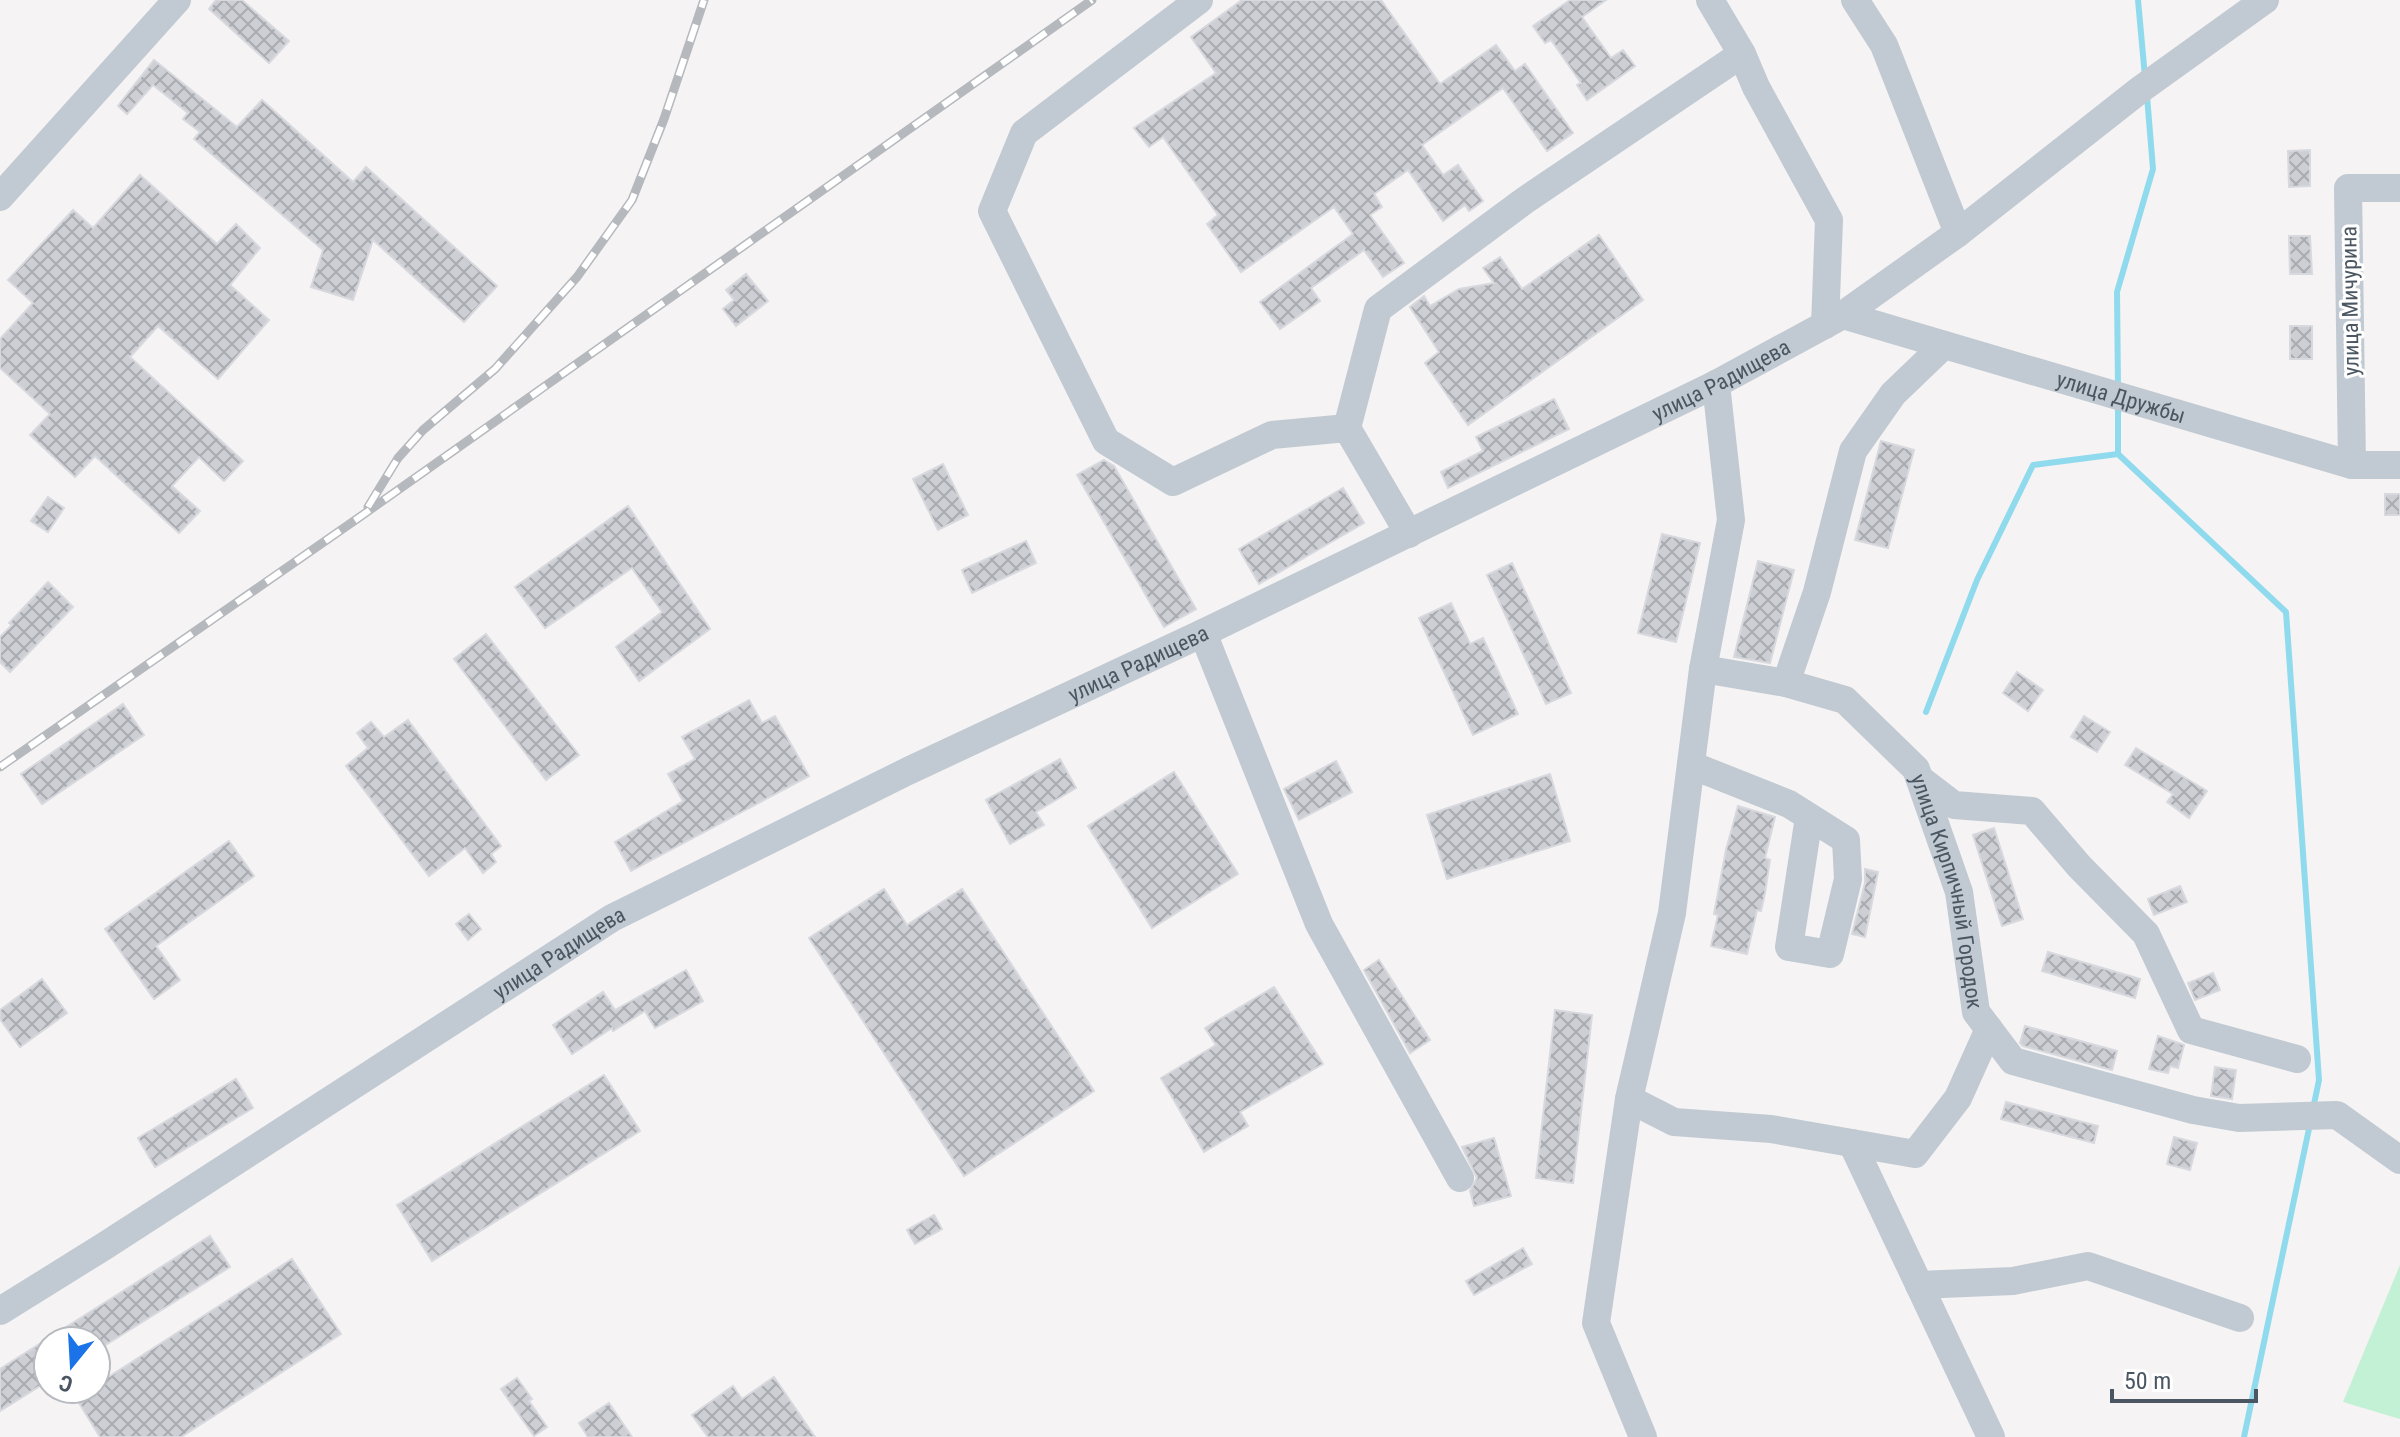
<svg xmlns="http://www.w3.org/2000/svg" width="2400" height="1437" viewBox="0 0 2400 1437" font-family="'Roboto Condensed',sans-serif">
<defs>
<pattern id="building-cross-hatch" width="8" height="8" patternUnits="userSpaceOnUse" patternTransform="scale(2)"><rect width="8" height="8" fill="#cdcfd5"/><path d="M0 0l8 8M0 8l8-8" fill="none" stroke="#a8abb0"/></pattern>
</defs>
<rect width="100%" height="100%" fill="#f5f3f3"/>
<polygon fill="#c3f1d5" points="2400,1265 2400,1419 2343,1402"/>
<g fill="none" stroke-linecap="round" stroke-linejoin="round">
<g stroke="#90daee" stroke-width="6">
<polyline points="2138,0 2145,77"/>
<polyline points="2118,387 2117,292 2153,169 2147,96"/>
<polyline points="2118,402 2118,454 2286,612 2319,1080 2313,1109"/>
<polyline points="1926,712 1977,580 2033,465 2118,454"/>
<polyline points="2244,1437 2310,1124"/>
</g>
</g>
<g fill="url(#building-cross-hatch)" stroke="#d7d9de" stroke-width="2">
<polygon points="216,0 242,0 289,41 269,63 209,9"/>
<polygon points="1242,0 1381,0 1440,84 1496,45 1515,71 1525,64 1573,133 1547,151 1503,88 1422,145 1443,175 1458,165 1483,201 1469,211 1465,205 1443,221 1408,170 1374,194 1382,207 1370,215 1404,263 1383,277 1364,250 1311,288 1320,301 1280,329 1260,302 1353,234 1334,207 1241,272 1207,224 1218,215 1163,137 1149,147 1134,128 1216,73 1191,37"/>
<polygon points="1570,0 1606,0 1582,17 1611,58 1623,50 1635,66 1587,100 1577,85 1581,83 1551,40 1545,43 1533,26"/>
<polygon points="154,60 237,127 262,100 353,182 366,167 497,286 464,322 373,240 353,300 311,287 323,250 194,139 200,132 183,119 188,113 153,85 127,114 118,106"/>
<polygon points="2310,150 2310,186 2289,187 2288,151"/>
<polygon points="140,175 217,244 236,224 260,248 230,285 269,320 218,379 158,326 130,357 243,461 224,481 199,457 172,486 200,511 179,533 95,456 75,477 30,435 50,414 0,368 0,339 33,303 8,280 73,210 93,228"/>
<polygon points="1599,235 1643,300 1468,425 1425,363 1439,352 1410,307 1424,296 1430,306 1459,289 1494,283 1483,268 1500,257 1522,289"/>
<polygon points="2289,236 2310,236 2312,274 2290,274"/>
<polygon points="746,274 768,301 736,326 723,309 734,300 726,290"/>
<rect x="2290" y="326" width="22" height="33"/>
<polygon points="1554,399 1569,429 1448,488 1441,472 1483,451 1476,437"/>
<polygon points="1881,441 1914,450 1888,548 1855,540"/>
<polygon points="1104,460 1114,466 1196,609 1164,627 1077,475"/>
<polygon points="943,464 968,515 938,530 913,479"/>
<polygon points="1343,488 1364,523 1259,584 1239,549"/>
<rect x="2385" y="494" width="15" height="21"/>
<polygon points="48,497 64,508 48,532 31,521"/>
<polygon points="628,506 710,629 639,681 616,647 662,612 632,568 545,628 515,587"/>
<polygon points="1662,534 1700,543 1676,642 1638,633"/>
<polygon points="1026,541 1036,563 972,593 962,570"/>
<polygon points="1758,561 1794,570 1770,663 1734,657"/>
<polygon points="1512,563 1571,693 1546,704 1487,575"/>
<polygon points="48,582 73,607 10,672 0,662 0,637 12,625 9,623"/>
<polygon points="1451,603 1470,644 1483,638 1518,714 1473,735 1419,618"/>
<polygon points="486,634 579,755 546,780 454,659"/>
<polygon points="2017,672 2043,690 2028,711 2003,693"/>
<polygon points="749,700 762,723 775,716 809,776 631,871 615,842 683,801 668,774 695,759 682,737"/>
<polygon points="123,704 144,735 42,804 21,774"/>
<polygon points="2084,716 2110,732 2097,752 2071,737"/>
<polygon points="408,720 501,846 491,854 496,862 483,873 465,848 429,876 346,766 368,748 357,733 371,722 384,737"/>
<polygon points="2136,748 2207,791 2189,818 2167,802 2173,794 2125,765"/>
<polygon points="1060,759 1076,788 1036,812 1044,825 1010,844 986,800"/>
<polygon points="1336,761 1352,792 1299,820 1284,789"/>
<polygon points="1174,772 1238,874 1152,928 1088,826"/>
<polygon points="1550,774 1570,841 1447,879 1427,815"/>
<polygon points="1738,806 1775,817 1765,858 1770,860 1765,893 1761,911 1757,910 1747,954 1711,946 1718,915 1714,914 1726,850"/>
<polygon points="1994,828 2023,919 2002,926 1973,835"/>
<polygon points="229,841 254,876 156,946 180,980 154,999 105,929"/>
<polygon points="1865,869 1878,872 1865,937 1852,934 1865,883"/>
<polygon points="2180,886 2187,902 2154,915 2148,899"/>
<polygon points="884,889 907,925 962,889 1094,1091 964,1176 809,938"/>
<polygon points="469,914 481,929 468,940 456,924"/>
<polygon points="2048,952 2140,979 2135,998 2042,971"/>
<polygon points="1379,960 1430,1040 1410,1053 1364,970"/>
<polygon points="686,970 703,1001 655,1028 645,1011 613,1031 612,1028 572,1054 553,1025 603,992 615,1010"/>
<polygon points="2213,973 2220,990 2195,1000 2188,983"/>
<polygon points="42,979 67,1013 20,1047 0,1019 0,1010"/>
<polygon points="1274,987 1323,1064 1240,1112 1248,1126 1204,1152 1161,1078 1216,1045 1205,1028"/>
<polygon points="1555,1010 1592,1015 1573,1183 1536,1178"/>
<polygon points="2025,1026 2117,1051 2112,1070 2023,1046 2020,1043"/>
<polygon points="2158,1036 2184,1045 2178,1068 2170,1066 2168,1073 2149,1069"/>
<polygon points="2215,1067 2236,1070 2232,1099 2211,1096"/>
<polygon points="604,1075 640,1131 432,1261 397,1205"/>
<polygon points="236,1079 253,1108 155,1167 138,1138"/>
<polygon points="2006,1102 2098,1126 2094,1143 2001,1119"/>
<polygon points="2174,1137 2197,1143 2190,1170 2167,1164"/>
<polygon points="1494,1138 1511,1196 1474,1206 1470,1191 1477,1178 1462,1147"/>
<polygon points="934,1215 942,1229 915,1244 907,1230"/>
<polygon points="210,1236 230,1267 96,1351 96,1341 48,1341 48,1381 0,1411 0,1369"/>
<polygon points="1523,1248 1532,1264 1474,1295 1466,1281"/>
<polygon points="292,1259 341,1334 181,1437 100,1437 76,1398 90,1389 96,1389 96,1385"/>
<polygon points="774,1377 815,1437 708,1437 692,1415 733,1386 742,1399"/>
<polygon points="517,1378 532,1399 529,1401 547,1427 534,1436 501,1389"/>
<polygon points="609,1403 632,1437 588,1437 579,1423"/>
</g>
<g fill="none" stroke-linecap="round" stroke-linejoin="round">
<g stroke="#c1cad2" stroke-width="28">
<polyline points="1199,0 1024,133 992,211 1106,441 1173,482 1272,435 1347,428 1409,534"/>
<polyline points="1710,0 1742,54 1756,87 1829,220 1825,325"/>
<polyline points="1855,0 1884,45 1958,233"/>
<polyline points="0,197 177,0"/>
<path id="s1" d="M1843,315l509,150h48"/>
<path id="s2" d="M1716,384l15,136 -28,149 83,14 59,17 71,69 43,123 17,120 37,49 180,49 46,8 98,-3 63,45"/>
<polyline points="1347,428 1378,309 1524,201 1742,54"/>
<polyline points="2352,465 2348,188 2400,188"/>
<polyline points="1203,633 1319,924 1460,1178"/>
<polyline points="1786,683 1817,592 1853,451 1893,394 1944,345"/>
<polyline points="1691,765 1789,804 1846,840 1848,879 1830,954 1789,947 1809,817"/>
<polyline points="1920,779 1954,805 2032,811 2079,866 2146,934 2191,1030 2297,1059"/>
<polyline points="1629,1099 1674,1122 1771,1129 1915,1154 1958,1098 1989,1029"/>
<polyline points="1852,1143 1991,1437"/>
<polyline points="1919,1285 2013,1281 2088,1266 2240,1318"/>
<path id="s3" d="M0,1311l103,-64 509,-329 296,-147 295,-138 513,-249 127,-69 115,-82 183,-144 124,-89"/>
<polyline points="1643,1437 1596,1323 1629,1099 1672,913 1703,669"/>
</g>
<g stroke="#b5b8bd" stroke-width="9">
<g id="rail">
<polyline points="368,507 398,458 423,430 495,369 577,277 632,200 664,119 704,0"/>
<polyline points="0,767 364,514 1092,0"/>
</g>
</g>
<use href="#rail" stroke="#fff" stroke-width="6" stroke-dasharray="18" stroke-linecap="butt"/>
</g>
<g text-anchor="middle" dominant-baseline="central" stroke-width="6" stroke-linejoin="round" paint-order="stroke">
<g font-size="22" fill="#4a5661" stroke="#fff">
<text transform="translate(2350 301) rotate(-91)">улица Мичурина</text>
<text stroke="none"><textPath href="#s3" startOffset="1960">улица Радищева</textPath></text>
<text stroke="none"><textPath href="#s1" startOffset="290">улица Дружбы</textPath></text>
<text stroke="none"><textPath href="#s3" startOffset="1312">улица Радищева</textPath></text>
<text stroke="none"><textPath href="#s2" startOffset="660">улица Кирпичный Городок</textPath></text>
<text stroke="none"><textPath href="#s3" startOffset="664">улица Радищева</textPath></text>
</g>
</g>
<g transform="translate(72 1365) rotate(198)"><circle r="38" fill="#ffffff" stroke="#b7bbc0" stroke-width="2"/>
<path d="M0-6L14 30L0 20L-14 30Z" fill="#1a73e8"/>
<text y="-12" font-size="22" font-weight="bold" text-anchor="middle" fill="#4a5661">С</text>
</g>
<path d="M2112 1389v12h144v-12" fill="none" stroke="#4a5661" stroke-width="4"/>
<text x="2124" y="1389" font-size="24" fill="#4a5661" stroke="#ffffff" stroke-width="6" paint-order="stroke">50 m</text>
</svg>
